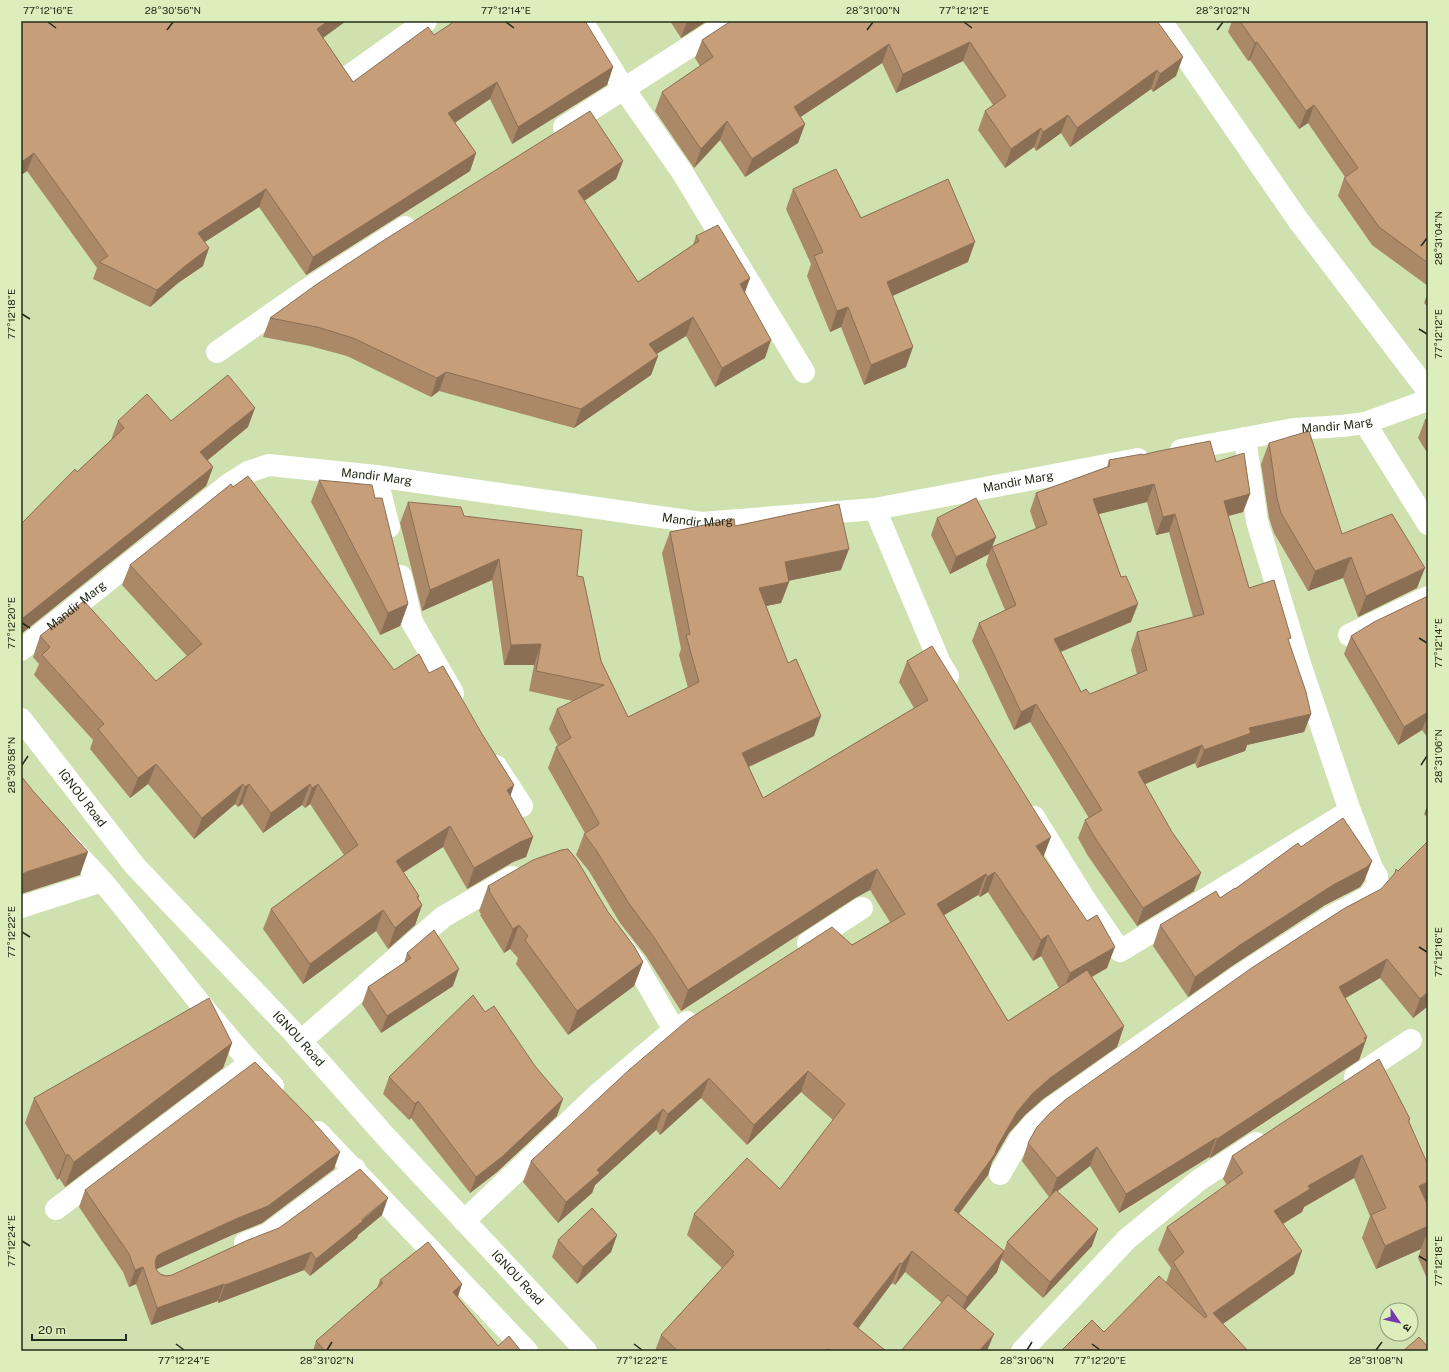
<svg xmlns="http://www.w3.org/2000/svg" width="1449" height="1372" viewBox="0 0 1449 1372" font-family="'Public Sans','Noto Sans Devanagari',sans-serif">
<rect width="100%" height="100%" fill="#cee1af"/>
<g fill="none" stroke-linecap="round" stroke-linejoin="round">
<g stroke="#fff" stroke-width="22">
<polyline points="582,21 624,89 682,172 804,372"/>
<polyline points="1161,21 1298,220 1428,391"/>
<polyline points="346,78 426,21"/>
<polyline points="564,127 730,21"/>
<polyline points="217,352 303,292 405,227"/>
<polyline points="1365,423 1428,524"/>
<path id="s1" d="M1181,450l113,-21 48,-3 23,-3 63,-23"/>
<polyline points="376,476 389,527"/>
<polyline points="875,509 940,663 948,676"/>
<polyline points="401,576 412,622 453,693"/>
<polyline points="1349,635 1428,597"/>
<path id="s2" d="M21,650l208,-166 19,-12 21,-7 107,11 326,47 173,-14 263,-50"/>
<polyline points="496,766 522,806"/>
<polyline points="1034,817 1084,898 1120,951 1350,811"/>
<polyline points="21,907 102,881"/>
<polyline points="808,943 862,908"/>
<polyline points="622,946 636,964 674,1030"/>
<polyline points="301,1041 443,917 512,877"/>
<polyline points="1355,1077 1411,1040"/>
<polyline points="1000,1174 1020,1139 1034,1123 1050,1109 1239,976 1332,916 1368,897 1378,884 1377,876 1372,868 1350,811 1301,667 1257,521 1245,438"/>
<polyline points="56,1209 250,1063"/>
<polyline points="464,1221 598,1094 674,1030 687,1022"/>
<polyline points="245,1243 268,1234 355,1169"/>
<polyline points="1022,1351 1127,1239 1199,1180 1256,1143"/>
</g>
<g stroke="#fff" stroke-width="22">
<path id="s3" d="M21,719l114,147 157,165 95,107 199,213"/>
<path d="M64,840c13,14 26,28 39,42 57,68 108,141 170,204"/>
<polyline points="318,1132 527,1351"/>
</g>
</g>
<g fill="#aa8868" fill-rule="evenodd">
<polygon points="21,21 346,21 323,38 353,82 434,35 613,67 607,85 512,144 490,99 455,123 476,153 470,171 306,275 259,207 205,242 203,266 178,283 150,307 93,279 97,268 27,171 21,175"/>
<polygon points="670,21 707,21 681,38"/>
<polygon points="1157,21 1176,76 1153,92 1151,89 1070,147 1061,133 1036,151 1034,147 1005,168 978,130 985,111 993,105 963,61 896,93 882,63 800,117 805,124 798,143 745,177 720,140 694,168 655,111 662,92 700,66 695,58 702,40"/>
<polygon points="1232,21 1428,21 1428,286 1372,245 1338,196 1344,178 1345,177 1308,123 1299,129 1250,60 1248,61 1228,32"/>
<polygon points="623,161 616,179 584,201 638,282 693,245 696,236 750,278 745,293 765,358 715,387 686,336 656,354 658,356 651,375 574,428 439,391 431,397 347,356 310,346 263,337 270,318"/>
<polygon points="793,189 861,218 968,262 892,296 906,367 864,385 841,327 830,332 807,276 811,264 786,209"/>
<polygon points="1428,292 1428,307 1424,303"/>
<polygon points="1428,418 1428,454 1418,438 1425,420"/>
<polygon points="118,421 171,421 248,427 208,460 213,467 206,486 21,634 21,524 111,440"/>
<polygon points="1269,443 1342,534 1417,588 1358,617 1343,578 1308,591 1274,533 1269,518 1261,464"/>
<path d="M1142,455l74,7 34,32 -7,18 -15,4 21,72 40,55 22,71 -7,18 -57,13 -2,6 -48,17 -2,-5 -50,21 49,107 -57,35 -49,-70 -10,-18 7,-18 4,-2 -59,-96 -16,8 -42,-89 7,-18 26,-13 -19,-45 3,-11 -39,20 -19,-39 6,-17 59,19 -4,10 44,-18 -6,-18 6,-18 71,-26 2,-7zM1147,502l9,33 13,-3 24,85 -56,15 -6,18 6,24 -47,20 -9,-2 -20,-40 70,-30 -10,-45 -22,-63z"/>
<polygon points="319,480 408,604 400,626 380,635 311,502"/>
<path d="M408,502l56,14 113,60 24,85 27,56 60,-29 -9,-33 2,-6 -19,-96 8,-21 65,-6 106,44 -53,11 1,1 -8,21 -15,3 48,130 -65,31 14,31 151,-90 -15,-26 8,-21 136,196 64,111 -15,9 32,49 -7,21 -74,52 -18,16 -16,18 -17,29 -4,13 -29,39 45,37 3,-9 42,-45 -27,-36 6,-18 317,-235 83,98 -15,12 -33,-40 -35,20 22,39 -8,23 -149,98 -1,-1 -90,56 -29,-47 -33,25 35,55 -49,52 -42,-39 -4,13 -32,38 -23,-7 -37,-31 -10,13 -3,-2 -34,45 28,23h-231l6,-16 61,-67 -35,-33 7,-21 86,-25 53,-69 -32,-28 -54,53 -46,-47 -41,37 -4,-5 -61,55 -3,8 -34,30 -35,-41 8,-21 321,-216 38,-23 -20,-32 -15,8 -174,113 -35,-55 -26,-33 -31,-52 -13,-16 8,-21 1,-1 -37,-65 8,-21 2,-1 -9,-17 8,-20 16,-8 -44,-10 5,-26h-30l-12,-85 -70,31 -22,-88zM988,892l45,69 8,-5 18,32 -51,33 -64,-106 34,-20 2,2z"/>
<polygon points="130,565 394,670 429,673 482,734 514,785 510,797 533,837 526,857 513,862 467,889 443,847 403,872 419,896 418,898 422,905 415,925 388,949 376,931 303,984 263,929 271,909 344,855 310,804 305,808 302,805 263,833 242,804 238,807 235,804 194,839 148,784 130,798 90,749 93,740 34,675 39,664 33,657 40,636 156,681 187,656 122,585"/>
<polygon points="1428,596 1428,738 1422,730 1398,745 1344,654 1351,636"/>
<polygon points="1428,804 1428,818 1424,814"/>
<polygon points="1301,847 1372,861 1364,881 1360,887 1325,905 1232,966 1188,997 1153,946 1160,925 1220,898"/>
<polygon points="488,886 608,912 643,962 634,986 568,1035 516,964 518,958 510,949 504,953 480,915 481,914 479,911"/>
<polygon points="407,953 453,986 381,1033 362,1004 368,987 404,963"/>
<polygon points="232,1043 223,1068 65,1187 59,1178 57,1180 25,1123 34,1098"/>
<polygon points="389,1077 557,1116 497,1172 470,1193 411,1118 409,1120 383,1094"/>
<polygon points="1410,1119 1409,1122 1426,1202 1428,1206 1428,1281 1418,1258 1421,1249 1376,1269 1362,1238 1370,1216 1354,1178 1304,1207 1302,1212 1283,1224 1294,1274 1223,1324 1104,1332 1166,1283 1171,1268 1158,1250 1167,1227 1227,1185 1223,1179 1232,1156"/>
<polygon points="334,1169 262,1223 232,1235 156,1269 160,1274 166,1276 172,1275 382,1215 358,1235 357,1238 310,1276 304,1270 218,1303 218,1301 151,1325 136,1284 129,1287 123,1272 79,1207 85,1190"/>
<polygon points="617,1235 611,1252 577,1284 552,1257 558,1240"/>
<polygon points="380,1280 462,1284 458,1297 498,1346 521,1351 313,1351 316,1341 377,1288"/>
</g>
<g fill="#8b6f55">
<polygon points="328,21 346,21 310,47 317,29"/>
<polygon points="687,21 707,21 681,38"/>
<polygon points="970,42 963,61 896,93 903,74"/>
<polygon points="1257,42 1250,60 1248,61 1255,43"/>
<polygon points="889,44 882,63 787,126 794,107"/>
<polygon points="1183,57 1176,76 1153,92 1160,74"/>
<polygon points="613,67 607,85 512,144 518,127"/>
<polygon points="1157,70 1151,89 1070,147 1077,128"/>
<polygon points="497,82 490,99 442,131 448,113"/>
<polygon points="1314,105 1308,123 1299,129 1306,111"/>
<polygon points="1068,115 1061,133 1036,151 1043,132"/>
<polygon points="727,121 720,140 694,168 701,149"/>
<polygon points="805,124 798,143 745,177 752,159"/>
<polygon points="1041,128 1034,147 1005,168 1011,149"/>
<polygon points="34,153 27,171 21,175 21,165 23,161"/>
<polygon points="476,153 470,171 306,275 313,257"/>
<polygon points="623,161 616,179 571,210 578,191"/>
<polygon points="266,189 259,207 192,250 198,233"/>
<polygon points="975,242 968,262 879,302 887,282"/>
<polygon points="209,248 203,266 178,283 150,307 157,290 185,266"/>
<polygon points="750,278 743,296 740,284"/>
<polygon points="848,307 841,327 830,332 837,311"/>
<polygon points="693,317 686,336 642,363 649,344"/>
<polygon points="771,340 765,358 715,387 722,368"/>
<polygon points="913,347 906,367 864,385 871,365"/>
<polygon points="658,356 651,375 574,428 581,409"/>
<polygon points="446,372 439,391 431,397 437,378"/>
<polygon points="255,408 248,427 193,472 200,452"/>
<polygon points="213,467 206,486 21,634 21,624 23,618"/>
<polygon points="1154,484 1147,502 1087,517 1093,499"/>
<polygon points="1250,494 1243,512 1217,519 1224,501"/>
<polygon points="1175,514 1169,532 1156,535 1163,517"/>
<polygon points="996,537 989,554 950,574 956,557"/>
<polygon points="849,549 841,570 777,583 785,562"/>
<polygon points="1351,557 1343,578 1308,591 1315,571"/>
<polygon points="499,559 492,580 422,611 430,590"/>
<polygon points="1425,568 1417,588 1358,617 1366,596"/>
<polygon points="789,582 781,603 751,609 759,588"/>
<polygon points="408,604 400,626 380,635 388,613"/>
<polygon points="1138,604 1131,622 1048,657 1054,639"/>
<polygon points="541,644 534,665 504,665 511,645"/>
<polygon points="1036,704 1030,722 1014,730 1021,712"/>
<polygon points="1428,712 1428,715 1422,730 1398,745 1404,727"/>
<polygon points="1311,714 1304,732 1247,745 1245,751 1197,768 1204,750 1249,728"/>
<polygon points="821,716 814,736 734,773 742,753"/>
<polygon points="1202,745 1195,763 1131,790 1138,772"/>
<polygon points="156,764 148,784 130,798 138,778"/>
<polygon points="243,784 235,804 194,839 202,818"/>
<polygon points="249,784 242,804 238,807 245,787"/>
<polygon points="310,784 302,805 263,833 271,813"/>
<polygon points="318,784 310,804 305,808 312,788"/>
<polygon points="514,785 507,805 507,790"/>
<polygon points="450,826 443,847 389,882 396,861"/>
<polygon points="533,837 526,857 513,862 467,889 474,868 520,842"/>
<polygon points="1051,837 1043,858 1036,846"/>
<polygon points="88,852 80,875 21,894 21,875 26,872"/>
<polygon points="1372,861 1364,881 1360,887 1325,905 1232,966 1188,997 1195,977 1240,945 1333,885"/>
<polygon points="877,869 870,890 855,898 681,1011 688,990 863,877"/>
<polygon points="995,872 988,892 980,897 987,877"/>
<polygon points="1201,873 1194,891 1137,926 1143,908"/>
<polygon points="986,874 978,895 929,924 937,904"/>
<polygon points="419,896 413,913 422,905 415,925 388,949 395,928 417,897"/>
<polygon points="383,910 376,931 303,984 310,964"/>
<polygon points="519,925 510,949 504,953 513,929"/>
<polygon points="1048,935 1041,956 1033,961 1041,940"/>
<polygon points="1115,947 1107,968 1062,993 1070,973"/>
<polygon points="1387,959 1380,978 1332,1006 1339,987"/>
<polygon points="643,962 634,986 568,1035 577,1011"/>
<polygon points="459,969 453,986 381,1033 387,1016"/>
<polygon points="1428,992 1428,1006 1413,1018 1420,999"/>
<polygon points="1124,1026 1117,1047 1043,1099 1025,1115 1009,1133 992,1162 988,1175 946,1230 954,1210 997,1147 1017,1112 1032,1094 1050,1078"/>
<polygon points="1367,1037 1359,1060 1210,1158 1217,1139"/>
<polygon points="232,1043 223,1068 65,1187 74,1162"/>
<polygon points="808,1071 801,1092 747,1145 754,1125"/>
<polygon points="709,1078 701,1098 660,1135 668,1114"/>
<polygon points="563,1099 557,1116 497,1172 470,1193 476,1177"/>
<polygon points="418,1101 411,1118 409,1120 415,1104"/>
<polygon points="663,1109 656,1130 595,1185 592,1193 558,1223 566,1202 597,1170"/>
<polygon points="1216,1138 1209,1157 1119,1213 1126,1194"/>
<polygon points="1097,1147 1090,1166 1050,1197 1057,1178"/>
<polygon points="340,1152 334,1169 262,1223 232,1235 155,1270 151,1273 157,1256 162,1253"/>
<polygon points="68,1154 59,1178 57,1180 66,1156"/>
<polygon points="1362,1155 1354,1178 1304,1207 1302,1212 1266,1234 1274,1211 1308,1186"/>
<polygon points="1428,1182 1428,1197 1426,1203 1419,1186"/>
<polygon points="388,1198 382,1215 358,1235 357,1238 310,1276 316,1259"/>
<polygon points="1428,1226 1428,1239 1426,1235 1421,1249 1376,1269 1385,1246"/>
<polygon points="1098,1229 1092,1246 1043,1298 1050,1282"/>
<polygon points="617,1235 611,1252 577,1284 583,1267"/>
<polygon points="912,1251 905,1272 895,1285 902,1264"/>
<polygon points="1004,1251 997,1272 959,1317 967,1297"/>
<polygon points="1302,1251 1294,1274 1205,1336 1213,1313"/>
<polygon points="311,1252 304,1270 218,1303 225,1285"/>
<polygon points="900,1263 892,1283 846,1345 853,1324"/>
<polygon points="143,1267 136,1284 129,1287 135,1270"/>
<polygon points="224,1284 218,1301 151,1325 157,1308"/>
<polygon points="462,1284 456,1301 453,1292"/>
<polygon points="994,1334 987,1351 979,1351"/>
</g>
<g fill="#c69e79" stroke="#8b6f55" fill-rule="evenodd">
<polygon points="21,21 328,21 317,29 353,82 428,27 434,35 455,21 585,21 613,67 518,127 497,82 448,113 476,153 313,257 266,189 198,233 209,248 185,266 157,290 99,262 108,256 34,153 23,161 21,159"/>
<polygon points="731,21 1157,21 1183,57 1160,74 1157,70 1077,128 1068,115 1043,132 1041,128 1011,149 985,111 1006,96 970,42 903,74 889,44 794,107 805,124 752,159 727,121 701,149 662,92 713,57 702,40"/>
<polygon points="1240,21 1428,21 1428,263 1379,227 1344,178 1358,168 1314,105 1306,111 1257,42 1255,43"/>
<polygon points="590,111 623,161 578,191 638,282 699,241 696,236 718,225 750,278 740,284 771,340 722,368 693,317 649,344 658,356 581,409 446,372 437,378 353,338 317,327 270,318 317,284 381,242"/>
<polygon points="836,169 861,218 948,179 975,242 887,282 913,347 871,365 848,307 837,311 814,256 823,252 793,189"/>
<polygon points="228,375 255,408 200,452 213,467 23,618 21,616 21,524 75,469 77,472 124,428 118,421 147,394 171,421"/>
<polygon points="1428,418 1428,425 1425,420"/>
<polygon points="1309,431 1342,534 1392,514 1425,568 1366,596 1351,557 1315,571 1281,513 1277,498 1269,443"/>
<path d="M1210,441l6,21 28,-9 6,41 -26,7 25,87 25,-8 17,58 -3,1 18,53 5,22 -62,14 2,5 -47,17 -2,-5 -64,27 34,60 29,41 -58,35 -48,-70 -10,-18 17,-10 -66,-106 -15,8 -42,-89 37,-18 -24,-58 55,-23 -11,-31 74,-27 -1,-6 33,-6v1l17,-4zM1154,484l9,33 12,-3 29,100 -67,18 10,38 -57,24 -4,-5 -5,3 -27,-53 84,-35 -12,-28 -5,1 -28,-78z"/>
<polygon points="248,476 394,670 419,654 429,673 443,666 482,734 514,785 507,790 533,837 520,842 474,868 450,826 396,861 419,896 417,897 422,905 395,928 383,910 310,964 271,909 358,845 318,784 312,788 310,784 271,813 249,784 245,787 243,784 202,818 156,764 138,778 98,729 104,724 42,655 50,647 40,636 84,601 156,681 202,644 130,565 231,484 233,487"/>
<polygon points="319,480 372,485 375,498 382,498 408,604 388,613"/>
<polygon points="976,498 996,537 956,557 937,518"/>
<polygon points="408,502 461,507 464,516 582,530 577,576 583,577 601,661 628,717 699,682 686,635 690,634 670,532 734,519 735,526 839,504 849,549 785,562 789,582 759,588 788,663 796,659 821,716 742,753 763,798 928,700 907,661 932,646 1051,837 1036,846 1087,921 1097,915 1115,947 1070,973 1048,935 1041,940 995,872 987,877 986,874 937,904 1008,1021 1087,970 1124,1026 1050,1078 1032,1094 1017,1112 997,1147 995,1154 954,1210 1004,1251 967,1297 912,1251 902,1264 900,1263 853,1324 886,1351 830,1351 827,1349 826,1351 678,1351 661,1335 734,1255 732,1253 734,1252 694,1214 747,1158 780,1189 845,1104 808,1071 754,1125 709,1078 668,1114 663,1109 597,1170 600,1173 566,1202 531,1161 629,1070 689,1019 832,927 852,945 905,914 877,869 863,877 688,990 653,936 628,902 596,850 584,834 598,825 599,823 556,747 571,738 557,709 604,685 536,671 541,644 511,645 499,559 430,590"/>
<polygon points="1428,596 1428,712 1404,727 1351,636 1374,622"/>
<polygon points="21,776 33,791 88,852 26,872 21,875"/>
<polygon points="1343,818 1372,861 1367,867 1333,885 1240,945 1195,977 1160,925 1216,891 1220,898 1235,888 1235,889 1298,843 1301,847"/>
<polygon points="1428,841 1428,992 1420,999 1387,959 1339,987 1367,1037 1364,1038 1366,1041 1217,1139 1216,1138 1126,1194 1097,1147 1057,1178 1028,1143 1037,1127 1050,1113 1065,1100 1253,967 1345,908 1381,889 1395,873 1396,869 1398,871"/>
<polygon points="568,849 577,860 608,912 634,946 643,962 577,1011 525,940 528,936 519,925 513,929 489,891 490,890 488,886 533,860 561,850"/>
<polygon points="434,930 459,969 387,1016 368,987 411,958 407,953"/>
<polygon points="473,995 485,1012 494,1006 535,1066 563,1099 503,1156 476,1177 418,1101 415,1104 389,1077"/>
<polygon points="209,998 232,1043 74,1162 68,1154 66,1156 34,1098"/>
<polygon points="1379,1059 1410,1119 1408,1120 1428,1165 1428,1182 1419,1186 1428,1206 1428,1226 1385,1246 1371,1215 1386,1208 1362,1155 1308,1186 1310,1189 1274,1211 1302,1251 1213,1313 1248,1351 1061,1351 1092,1320 1104,1332 1159,1276 1205,1318 1207,1316 1173,1262 1184,1252 1167,1227 1243,1173 1232,1156"/>
<polygon points="255,1062 310,1118 340,1152 268,1206 238,1218 162,1253 157,1256 155,1262 156,1269 160,1274 166,1276 172,1275 248,1240 279,1228 360,1169 388,1198 362,1219 363,1221 316,1259 311,1252 225,1285 224,1284 157,1308 143,1267 135,1270 129,1254 85,1190"/>
<polygon points="1056,1190 1098,1229 1050,1282 1007,1242"/>
<polygon points="592,1208 617,1235 583,1267 558,1240"/>
<polygon points="428,1242 462,1284 453,1292 498,1346 509,1336 521,1351 325,1351 316,1341 383,1283 380,1280"/>
<polygon points="948,1295 994,1334 979,1351 901,1351"/>
<polygon points="1419,1337 1428,1347 1428,1351 1403,1351"/>
</g>
<path fill="none" stroke="#252c19" stroke-width="1.5" d="M48,22l8,6M506,22l8,6M964,22l8,6M167,30l6,-8M867,30l6,-8M1217,30l6,-8M1421,246l6,-8M22,314l8,5M1419,329l8,5M22,623l8,5M1419,638l8,5M22,765l6,-9M1421,765l6,-9M22,932l8,5M1419,947l8,5M22,1241l8,5M1419,1256l8,5M176,1344l8,6M634,1344l8,6M1092,1344l8,6M327,1350l5,-8M1027,1350l5,-8M1376,1350l6,-8"/>
<g text-anchor="middle" dominant-baseline="central" stroke-width="3" stroke-linejoin="round" paint-order="stroke">
<g font-size="12" fill="#252c19" stroke="#dbeebc">
<text stroke="none"><textPath href="#s1" startOffset="158">Mandir Marg</textPath></text>
<text stroke="none"><textPath href="#s2" startOffset="419">Mandir Marg</textPath></text>
<text stroke="none"><textPath href="#s2" startOffset="1067">Mandir Marg</textPath></text>
<text stroke="none"><textPath href="#s2" startOffset="743">Mandir Marg</textPath></text>
<text stroke="none"><textPath href="#s2" startOffset="71">Mandir Marg</textPath></text>
<text stroke="none"><textPath href="#s3" startOffset="100">IGNOU Road</textPath></text>
<text stroke="none"><textPath href="#s3" startOffset="424">IGNOU Road</textPath></text>
<text stroke="none"><textPath href="#s3" startOffset="748">IGNOU Road</textPath></text>
</g>
</g>
<rect width="1449" height="1372" fill="none" stroke="#dbeebc" stroke-width="44"/>
<g transform="translate(1399 1322) rotate(124)"><circle r="19" fill="#dbeebc" stroke="#92a07b"/>
<path d="M0-3L7 15L0 10L-7 15Z" fill="#7538ad"/>
<text y="-6" font-size="11" font-weight="bold" text-anchor="middle" fill="#252c19">उ</text>
</g>
<path d="M32 1334v6h94v-6" fill="none" stroke="#252c19" stroke-width="2"/>
<text x="38" y="1334" font-size="12" fill="#252c19" stroke="#dbeebc" stroke-width="3" paint-order="stroke">20 m</text>
<rect x="22" y="22" width="1405" height="1328" fill="none" stroke="#252c19" stroke-width="1.5"/>
<g font-size="10" text-anchor="middle" fill="#252c19">
<text x="48" y="14">77°12'16"E</text>
<text x="173" y="14">28°30'56"N</text>
<text x="506" y="14">77°12'14"E</text>
<text x="873" y="14">28°31'00"N</text>
<text x="964" y="14">77°12'12"E</text>
<text x="1223" y="14">28°31'02"N</text>
<text transform="translate(1438 238) rotate(-90)" y="4">28°31'04"N</text>
<text transform="translate(11 314) rotate(-90)" y="4">77°12'18"E</text>
<text transform="translate(1438 334) rotate(-90)" y="4">77°12'12"E</text>
<text transform="translate(11 623) rotate(-90)" y="4">77°12'20"E</text>
<text transform="translate(1438 643) rotate(-90)" y="4">77°12'14"E</text>
<text transform="translate(1438 756) rotate(-90)" y="4">28°31'06"N</text>
<text transform="translate(11 765) rotate(-90)" y="4">28°30'58"N</text>
<text transform="translate(11 932) rotate(-90)" y="4">77°12'22"E</text>
<text transform="translate(1438 952) rotate(-90)" y="4">77°12'16"E</text>
<text transform="translate(11 1241) rotate(-90)" y="4">77°12'24"E</text>
<text transform="translate(1438 1261) rotate(-90)" y="4">77°12'18"E</text>
<text x="184" y="1364">77°12'24"E</text>
<text x="327" y="1364">28°31'02"N</text>
<text x="642" y="1364">77°12'22"E</text>
<text x="1027" y="1364">28°31'06"N</text>
<text x="1100" y="1364">77°12'20"E</text>
<text x="1376" y="1364">28°31'08"N</text>
</g>
</svg>
